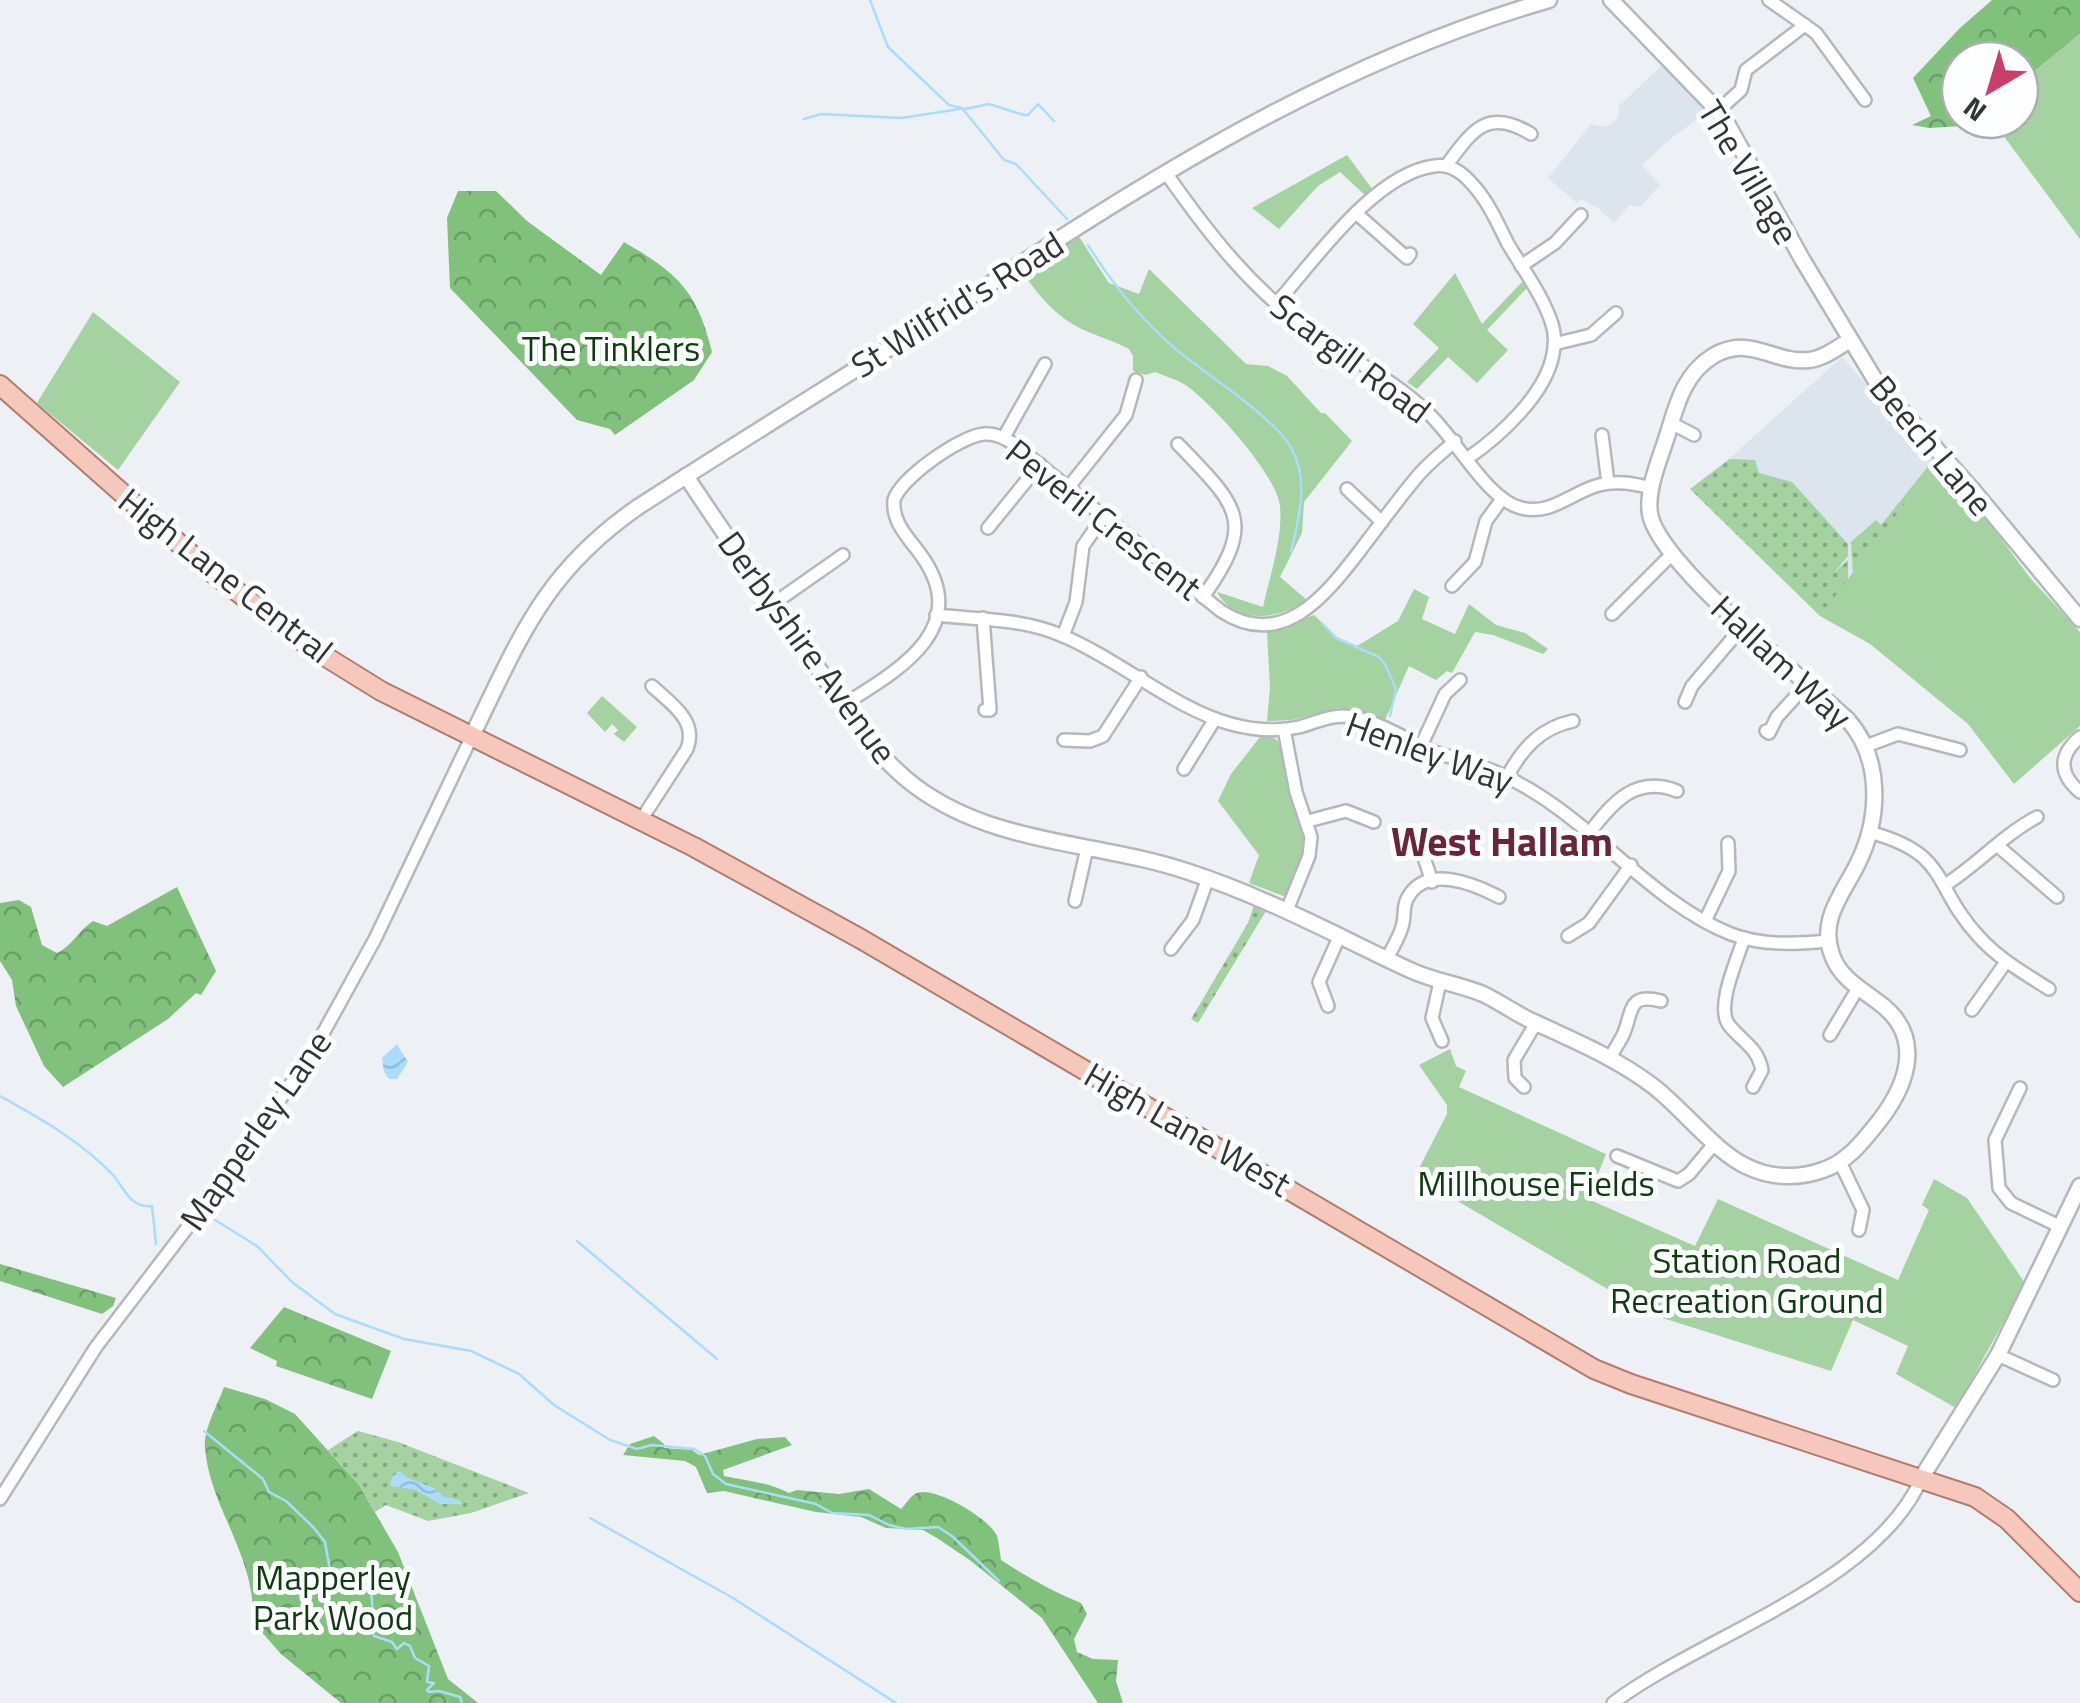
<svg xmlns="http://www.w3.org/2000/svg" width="2080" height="1703" viewBox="0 0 2080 1703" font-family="'Titillium Web',sans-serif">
<defs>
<pattern id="grass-dots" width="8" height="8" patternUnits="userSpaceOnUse" patternTransform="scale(2.5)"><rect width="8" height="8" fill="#a4d2a0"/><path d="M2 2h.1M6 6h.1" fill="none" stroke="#86ab83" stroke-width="1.8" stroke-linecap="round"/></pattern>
<pattern id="forest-crowns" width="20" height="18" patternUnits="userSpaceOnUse" patternTransform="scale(2.5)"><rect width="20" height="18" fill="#80c17c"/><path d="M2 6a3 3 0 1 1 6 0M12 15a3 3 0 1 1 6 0" fill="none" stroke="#699e66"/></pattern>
<pattern id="water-waves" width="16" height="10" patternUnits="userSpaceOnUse" patternTransform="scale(2.5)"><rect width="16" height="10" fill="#a9dcfe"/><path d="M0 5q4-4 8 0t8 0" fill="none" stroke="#92bdda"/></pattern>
</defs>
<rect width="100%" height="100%" fill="#edf1f6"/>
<g fill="#dce4ee">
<polygon points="1663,64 1709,110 1668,141 1642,165 1660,185 1640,207 1630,205 1614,223 1598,208 1581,199 1577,203 1548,178 1591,124 1603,127 1611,124 1618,117 1619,106"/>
<polygon points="1842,357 1936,462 1820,616 1690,489 1731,457"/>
</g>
<g fill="url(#grass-dots)">
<polygon points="1730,459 1755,460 1759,473 1792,482 1848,544 1848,556 1833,574 1848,560 1848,582 1820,616 1690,489"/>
<polygon points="1934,459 1936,462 1853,573 1851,542 1876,520 1881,525"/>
<polygon points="1254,905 1266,911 1198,1023 1191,1019 1248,923"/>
<polygon points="358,1431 398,1442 529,1493 471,1513 428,1521 386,1505 375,1512 359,1485 328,1450"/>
</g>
<g fill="url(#forest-crowns)">
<polygon points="1992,0 2080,0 2080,34 2020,83 2020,60 1960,60 1960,120 1983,120 1979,125 1929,128 1912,125 1931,116 1913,78 1960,28"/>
<path d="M458,191h38l31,30 74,54 23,-33c53,31 73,48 88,110l-18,28 -79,55 -5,-6 -33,-9 -127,-132 -3,-70z"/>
<path d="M177,887l39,84 -15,24 -5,-2 -28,26 -105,68 -19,-21 -28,-60 -4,-26 -12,-19v-58l19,-3 12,7 11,38 15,8c16,-8 21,-22 36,-32l14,5z"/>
<polygon points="0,1264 116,1298 113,1306 102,1314 0,1281"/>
<polygon points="284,1307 391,1351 372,1399 276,1366 277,1361 250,1348"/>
<path d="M224,1387l41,12 30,15 64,71 39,67 50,127 30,24h-137l-60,-49 -28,-32c3,-67 -43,-113 -48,-174 -2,-18 13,-44 19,-61z"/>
<path d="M654,1436l10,8v4l28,2 7,5 58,-16 28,-2 7,8 -69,25 1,6c22,5 44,6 65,17l8,-3 42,4 30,-5 32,20c5,-5 10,-14 16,-16 18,-7 73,26 80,43 2,7 3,17 4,24 28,18 49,30 80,43l6,11 -13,25 3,13 16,7 25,1 -2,21 7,22h-25l-56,-85 -71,-57 -34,-23 -14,-8 -37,-2 -25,-11 -45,-5 -92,-21 -17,2 -11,-26 -11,-6 -62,-6 7,-11z"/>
</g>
<g fill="#a4d2a0">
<polygon points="2080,34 2080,239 1997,127 2000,120 2020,120 2020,83"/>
<polygon points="1347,155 1373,190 1366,196 1340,172 1318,186 1279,229 1252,208"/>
<path d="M1078,235l31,48 30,11 10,-25 97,95 22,2 19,10 34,37h4l27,28 -48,61 -2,31 -22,44 27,23c-26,20 -73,25 -90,-8l46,15c7,-31 20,-69 17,-101 -3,-31 -70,-105 -96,-122 -9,-5 -20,-8 -29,-12l-9,3 -13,-4v-15l-4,-7c-15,-8 -30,-12 -45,-19 -29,-13 -45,-35 -64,-60z"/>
<polygon points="1455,273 1482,324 1523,281 1527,288 1487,330 1508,350 1477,383 1448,357 1417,389 1407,382 1439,348 1413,324"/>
<polygon points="93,312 180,382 118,470 37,403"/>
<polygon points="1936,462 1974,503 2031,579 2080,632 2080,726 2014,784 1968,724 1870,644 1820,616"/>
<polygon points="1414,589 1429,597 1422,619 1455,634 1469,604 1496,625 1525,633 1548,649 1543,654 1493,635 1475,632 1452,673 1447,671 1436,680 1409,666 1385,720 1338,708 1292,720 1267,721 1270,688 1267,632 1314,615 1337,637 1357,646 1398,621"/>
<polygon points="602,696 637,727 624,742 614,734 618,730 612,724 605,732 587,713"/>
<polygon points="1269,736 1277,740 1281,748 1290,792 1305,837 1304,855 1286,897 1249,883 1259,855 1218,801 1231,774 1260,737"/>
<polygon points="1450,1049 1456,1066 1466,1071 1459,1087 1606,1154 1588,1199 1695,1246 1718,1199 1898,1280 1929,1210 1922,1205 1934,1179 1967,1198 2025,1283 1956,1408 1896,1374 1908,1346 1853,1320 1831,1371 1650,1314 1415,1176 1447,1114 1447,1105 1419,1065"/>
</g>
<g fill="url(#water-waves)">
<polygon points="397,1044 408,1062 397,1079 389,1079 384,1072 382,1058"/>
<polygon points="399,1471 408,1478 434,1488 444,1497 460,1500 462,1504 440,1504 416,1490 390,1486 392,1477"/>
</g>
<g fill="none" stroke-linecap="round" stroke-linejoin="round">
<g stroke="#a9dcfe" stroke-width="2.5">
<polyline points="870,0 888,47 949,105 962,108 1004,160 1016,164 1067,219"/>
<polyline points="965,109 989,104 1024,115 1028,115 1038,104 1054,121"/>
<polyline points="804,119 821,114 901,118 960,109"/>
<path d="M1088,245c25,40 53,75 90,106 27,22 96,67 112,95 20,32 9,72 1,106"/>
<polyline points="1322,623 1336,638 1379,657 1385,664 1396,689 1390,716"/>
<path d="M0,1096c39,22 81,45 112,78 13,14 17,34 40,32l4,38"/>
<polyline points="215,1220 257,1246 292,1282 335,1314 404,1339 471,1351 519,1374 554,1405 610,1440 637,1449 652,1445 694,1449 705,1456 713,1474 726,1484 816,1504 832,1513 869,1515 889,1525 906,1529 938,1527 952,1536 999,1581"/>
<polyline points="577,1241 717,1359"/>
<polyline points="204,1431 263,1479 269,1492 286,1501 313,1527 325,1542 330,1570 347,1569 356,1584 371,1590 373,1613 369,1623 374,1636 392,1642 397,1649 404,1643 410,1646 415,1658 429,1666 427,1682 434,1683 427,1690 429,1692 439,1691 460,1697 462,1703"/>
<polyline points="590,1518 733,1598 896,1703"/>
</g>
<g stroke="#b4b8bc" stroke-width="16">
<g id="minor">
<polyline points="1769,0 1816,33 1865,100"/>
<polyline points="1719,110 1741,90 1746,70 1805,25"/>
<path d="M1446,166c26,-35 41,-59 85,-32"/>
<path d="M1166,173c42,60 84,114 143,157 39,29 83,48 118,82 29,26 59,87 94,96 30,8 51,-16 78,-23 18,-5 35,-1 53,3"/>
<polyline points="1356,213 1407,258 1410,254"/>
<polyline points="1521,266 1555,243 1581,215"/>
<path d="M1276,304c38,-43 98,-130 158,-138 16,-3 29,7 39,19 15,16 25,39 35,59 15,25 35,52 44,80 3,9 3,20 1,30 -7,40 -53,82 -85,104"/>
<polyline points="1554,344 1591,335 1616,313"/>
<polyline points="1671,423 1694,435"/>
<polyline points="1602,435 1608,483"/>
<polyline points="1004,437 1045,364"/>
<path d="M1178,444c59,62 80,76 25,153"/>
<polyline points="1068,488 1126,415 1136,380"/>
<polyline points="1347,489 1382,522"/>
<polyline points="988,528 1040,464"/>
<polyline points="1452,586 1475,562 1486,521 1502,499"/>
<polyline points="773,604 843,555"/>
<polyline points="1612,614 1671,555"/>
<path d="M936,615c44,5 86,3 127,21 57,24 112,73 168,88 22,6 45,8 68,3 15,-4 28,-11 44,-11 31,1 64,25 92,36 22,8 44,12 65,22 87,38 147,127 231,160 31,12 65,10 97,7"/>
<polyline points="983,618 990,710 985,710"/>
<polyline points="1063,636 1076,602 1083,546 1104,516"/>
<polyline points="1685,702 1692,686 1744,625"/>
<path d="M843,705c54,-34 131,-76 78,-150 -13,-18 -29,-32 -27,-55 7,-22 66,-64 90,-66 11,-1 20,4 30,10l207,167c61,40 104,-15 138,-59 19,-25 37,-50 57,-74 11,-14 26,-25 39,-37"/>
<polyline points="1284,729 1296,792 1311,837 1309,856 1287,910"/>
<polyline points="1766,731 1769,733 1777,717 1808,683"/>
<path d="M2080,737c-21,18 -22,36 0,55"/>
<polyline points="1064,740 1090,741 1103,736 1141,677"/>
<polyline points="1421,746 1445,694 1460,680"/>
<polyline points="1866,746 1898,734 1960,750"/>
<polyline points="1184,769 1215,719"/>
<path d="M1507,777c15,-28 33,-49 66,-56"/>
<path d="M641,820l46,-71c11,-29 -16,-45 -35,-63"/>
<polyline points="1308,821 1346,811 1374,822"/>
<path d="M1590,832c23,-30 46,-57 87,-41"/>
<path d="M1869,832c82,22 62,53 110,105 20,22 45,36 70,52"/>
<polyline points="1417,846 1421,848 1432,882"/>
<polyline points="1998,846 2057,897"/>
<path d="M1945,885c32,-20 58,-50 92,-68"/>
<polyline points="1075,901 1087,848"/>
<polyline points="1705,921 1729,871 1728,843"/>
<polyline points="1568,936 1589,923 1631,865"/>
<path d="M1744,938c-6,20 -29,69 -15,87 13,17 28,21 33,45l-9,17"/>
<polyline points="1171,949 1193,920 1208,878"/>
<path d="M1387,959c5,-11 14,-24 16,-36 2,-9 0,-16 4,-24 18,-36 67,-15 92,-2"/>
<polyline points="1440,982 1432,1018 1442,1041"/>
<polyline points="1328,1006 1319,982 1340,935"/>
<polyline points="1972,1010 2006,962"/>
<polyline points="1830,1035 1858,988"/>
<path d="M1610,1058c4,-8 9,-15 13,-23 10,-22 4,-43 38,-34"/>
<polyline points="1524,1087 1515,1078 1514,1060 1536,1023"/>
<polyline points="2020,1088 1995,1140 1999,1188 2011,1203 2061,1227"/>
<polyline points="1617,1156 1678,1181 1689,1174 1715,1143"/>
<polyline points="1840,1162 1863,1210 1859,1230"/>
<polyline points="1998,1355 2053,1380"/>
<polyline points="0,1499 96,1347 210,1198 310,1057 375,939 471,738"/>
<path d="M1613,1703c88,-67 264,-119 309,-226"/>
</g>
</g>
<g stroke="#b4b8bc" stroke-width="19">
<g id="tertiary">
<polyline points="1611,0 1723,116 1802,259 1877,383 1972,489 2080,619"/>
<path d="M686,476c41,62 83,122 126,183 31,45 59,94 103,127 80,60 183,55 274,86 77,25 148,64 221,98 23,11 49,14 73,24 17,8 33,20 51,28 41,19 82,36 119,64 30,23 63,67 95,81 23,11 50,12 75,3 25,-8 41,-30 57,-50 29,-38 44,-85 -2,-118 -18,-14 -38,-24 -46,-47 -13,-35 10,-60 25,-90 23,-45 26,-105 -9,-145 -43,-40 -189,-156 -198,-206 -4,-26 11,-57 18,-81 9,-30 17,-60 45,-77 38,-22 60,8 96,4 15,-2 28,-12 41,-20"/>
<path d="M471,738c49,-100 72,-165 167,-231 125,-81 253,-158 378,-240 167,-110 339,-211 533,-267"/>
<polyline points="1922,1477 1998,1355 2080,1186"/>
</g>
</g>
<g stroke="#ae7d6f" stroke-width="22">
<polyline id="primary" points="0,385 210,571 310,647 381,691 694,847 861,939 1594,1369 1631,1384 1975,1497 2007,1519 2080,1592"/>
</g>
<use href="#minor" stroke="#fff" stroke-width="11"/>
<use href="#tertiary" stroke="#fff" stroke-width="14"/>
<use href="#primary" stroke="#f6c8bb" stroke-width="18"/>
</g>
<g text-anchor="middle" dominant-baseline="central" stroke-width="10" stroke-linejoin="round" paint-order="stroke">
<g font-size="35" fill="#333536" stroke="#fdfeff">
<text transform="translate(1749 172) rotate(59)">The Village</text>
<text transform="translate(957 304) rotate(-32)">St Wilfrid's Road</text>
<text transform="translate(1351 358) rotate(37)">Scargill Road</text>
<text transform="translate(1932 445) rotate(50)">Beech Lane</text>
<text transform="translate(1104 519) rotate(38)">Peveril Crescent</text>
<text transform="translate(226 575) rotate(38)">High Lane Central</text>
<text transform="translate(808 647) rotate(54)">Derbyshire Avenue</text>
<text transform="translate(1782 662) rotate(43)">Hallam Way</text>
<text transform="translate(1430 752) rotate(20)">Henley Way</text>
<text transform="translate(1188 1129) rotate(30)">High Lane West</text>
<text transform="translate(255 1130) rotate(-55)">Mapperley Lane</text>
</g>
<g font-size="35" fill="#0e3c0e" stroke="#fdfeff">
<text x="611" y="348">The Tinklers</text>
<text x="1536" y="1183">Millhouse Fields</text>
<text x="1747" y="1260">Station Road<tspan x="1747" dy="40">Recreation Ground</tspan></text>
<text x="333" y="1577">Mapperley<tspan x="333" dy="40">Park Wood</tspan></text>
</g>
<g font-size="40" font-weight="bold" fill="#6a2538" stroke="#fdfeff">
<text x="1502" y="841">West Hallam</text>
</g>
</g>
<g transform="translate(1990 90) rotate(218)"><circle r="48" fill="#fdfeff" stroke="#acaeaf" stroke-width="2.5"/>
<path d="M0-8L18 38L0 25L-18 38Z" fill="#cc3e69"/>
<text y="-15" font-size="28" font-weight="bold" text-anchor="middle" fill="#333536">N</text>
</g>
</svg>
